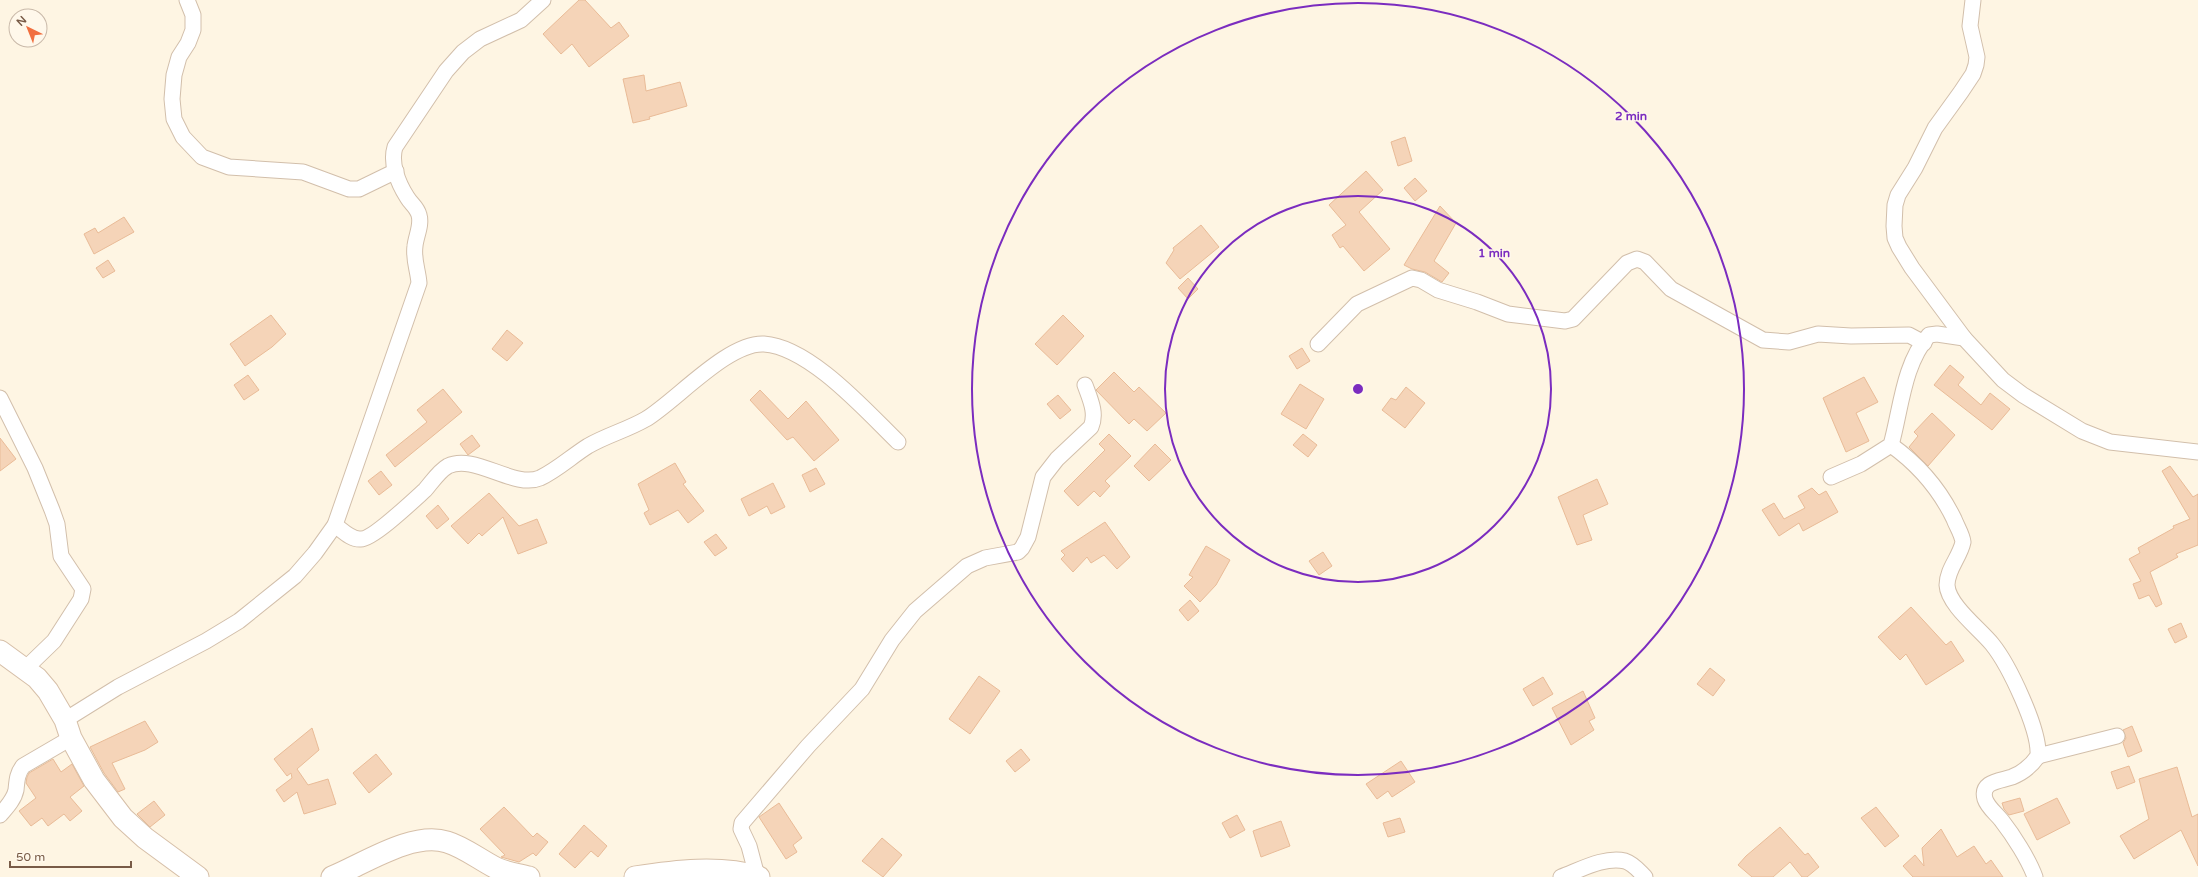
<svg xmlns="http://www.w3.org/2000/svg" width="2198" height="877" viewBox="0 0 2198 877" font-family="'Varela Round',sans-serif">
<rect width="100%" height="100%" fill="#fef5e3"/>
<g fill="#f5d4b8" stroke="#e9bb97">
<polygon points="579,0 585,0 611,28 619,22 629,36 589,67 572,44 561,54 543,34"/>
<polygon points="644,75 646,91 680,82 687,106 649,117 650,119 633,123 623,79"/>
<polygon points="1405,137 1412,161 1398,166 1391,142"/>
<polygon points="1366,171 1383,190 1359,212 1390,249 1364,271 1343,246 1340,248 1332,235 1346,225 1329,205"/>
<polygon points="1415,178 1427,191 1415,201 1404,188"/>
<polygon points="1440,206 1456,223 1434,261 1449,273 1442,282 1425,272 1412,269 1404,265"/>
<polygon points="124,217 134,232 94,254 84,234 95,228 98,233"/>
<polygon points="1201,225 1219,247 1180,279 1166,263 1174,250 1173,248"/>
<polygon points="108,260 115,271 103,278 96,268"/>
<polygon points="1188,278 1198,289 1188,299 1178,288"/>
<polygon points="271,315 286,334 272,347 245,366 230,344"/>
<polygon points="1063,315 1084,336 1057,365 1035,344"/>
<polygon points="507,330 523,343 507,361 492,349"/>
<polygon points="1302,348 1310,361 1297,369 1289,356"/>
<polygon points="1950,365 1964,377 1958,385 1981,405 1990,393 2010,409 1992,430 1934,385"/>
<polygon points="1114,372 1134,392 1139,387 1166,413 1147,431 1134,419 1129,424 1096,390"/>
<polygon points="248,375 259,390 244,400 234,385"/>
<polygon points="1864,377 1878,402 1856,413 1869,441 1846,452 1823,398"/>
<polygon points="1300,384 1324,399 1306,429 1281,414"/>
<polygon points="1406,387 1425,403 1405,428 1382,410 1391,398 1396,400"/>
<polygon points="443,389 462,412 395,467 386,455 427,422 417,410"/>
<polygon points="760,390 788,419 806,401 839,440 814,461 793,437 787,440 750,400"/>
<polygon points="1058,395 1071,410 1060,419 1047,404"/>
<polygon points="1932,413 1955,435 1928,466 1909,447 1918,436 1914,432"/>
<polygon points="1109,434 1131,456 1105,481 1110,486 1100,497 1094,491 1078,506 1064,491 1105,450 1099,444"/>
<polygon points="1303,434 1317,445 1308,457 1293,445"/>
<polygon points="472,435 480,446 468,455 460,444"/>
<polygon points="0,438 16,459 0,471"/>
<polygon points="1155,444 1171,460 1149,481 1134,466"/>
<polygon points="675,463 686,482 683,484 704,511 688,523 678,510 650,525 644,513 649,510 638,484"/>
<polygon points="2170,466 2193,497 2198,494 2198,545 2176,554 2178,557 2150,572 2162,604 2156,607 2149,595 2139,599 2133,584 2141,581 2129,559 2140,553 2138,548 2174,528 2173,526 2190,519 2162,471"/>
<polygon points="816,468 825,484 810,492 802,475"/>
<polygon points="381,471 392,485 379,495 368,481"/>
<polygon points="1597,479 1608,504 1583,515 1592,540 1577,545 1558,497"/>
<polygon points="773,483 785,507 771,514 767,506 749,516 741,499"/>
<polygon points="1812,488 1819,495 1826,491 1838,512 1803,531 1799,523 1779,536 1762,510 1774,503 1784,519 1805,508 1798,496"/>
<polygon points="489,493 519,526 537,519 547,543 518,554 503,517 482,536 479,533 468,544 451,526"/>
<polygon points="438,505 449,519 437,529 426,516"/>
<polygon points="1105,522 1130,557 1117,569 1104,555 1091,563 1087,557 1073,572 1061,559 1065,555 1061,551"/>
<polygon points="716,534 727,548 715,556 704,542"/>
<polygon points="1206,546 1230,560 1216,585 1200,602 1184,586 1193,577 1189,575"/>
<polygon points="1323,552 1332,566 1319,575 1309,561"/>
<polygon points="1190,600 1199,611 1188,621 1179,610"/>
<polygon points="1911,607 1946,645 1951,641 1964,661 1926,685 1906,654 1900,660 1878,637"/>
<polygon points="2181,623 2187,637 2175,643 2168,629"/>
<polygon points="1710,668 1725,680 1713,696 1697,684"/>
<polygon points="979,676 1000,691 970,734 949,719"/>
<polygon points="1543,677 1553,694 1533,706 1523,689"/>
<polygon points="1583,691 1595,718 1589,721 1594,730 1571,745 1552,708"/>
<polygon points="145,721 158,742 145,750 112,763 125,789 118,792 104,773 90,747"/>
<polygon points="2132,726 2142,751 2128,757 2123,743 2126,738 2123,730"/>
<polygon points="312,728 319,750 297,769 308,785 328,779 336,804 304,814 297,792 284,802 276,790 292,778 291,773 287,776 274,759"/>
<polygon points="1021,749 1030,760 1015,772 1006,761"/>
<polygon points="376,754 392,774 369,793 353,773"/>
<polygon points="53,759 61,772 72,764 84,786 70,797 82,811 70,821 64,814 48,826 42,818 31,826 19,811 36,798 26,783 27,777 29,773"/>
<polygon points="1401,761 1415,782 1392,797 1388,791 1377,799 1366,784"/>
<polygon points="2129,766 2135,782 2117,789 2111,772"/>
<polygon points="2177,767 2192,817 2198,814 2198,866 2181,830 2134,859 2120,836 2149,819 2139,779"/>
<polygon points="2020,798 2024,811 2009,815 2004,809 2002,803"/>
<polygon points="2057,798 2070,823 2037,840 2024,814"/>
<polygon points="154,801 165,815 150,827 137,814"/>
<polygon points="779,803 802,838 793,845 797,852 786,859 759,817"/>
<polygon points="504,807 533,837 537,833 548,842 536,856 533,853 519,862 501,857 505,855 480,829"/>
<polygon points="1876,807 1899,836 1885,847 1861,818"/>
<polygon points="1237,815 1245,830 1230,838 1222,823"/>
<polygon points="1400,818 1405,832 1388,837 1383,823"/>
<polygon points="1281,821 1290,846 1261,857 1253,831"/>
<polygon points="584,825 607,846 598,857 591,851 575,868 559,854"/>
<polygon points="1780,827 1805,855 1808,853 1819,867 1807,877 1802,877 1790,862 1773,877 1752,877 1738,865 1746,856"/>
<polygon points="1941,829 1957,857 1974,846 1986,864 1991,860 2003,877 1913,877 1903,866 1915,855 1924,866 1922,848"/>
<polygon points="882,838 902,855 883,877 862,861"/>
</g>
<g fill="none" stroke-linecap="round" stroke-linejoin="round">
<g stroke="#d2bfab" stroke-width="17">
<g id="street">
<polyline points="187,0 193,15 193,30 188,43 179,57 174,75 172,99 174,119 183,137 202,157 229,167 303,172 349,189 359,189 396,171"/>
<polyline points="1973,0 1970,26 1977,57 1976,65 1973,74 1961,92 1935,128 1915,168 1898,195 1895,205 1894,226 1895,238 1899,247 1912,268 1964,338 2003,380 2023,395 2082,431 2110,442 2198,452"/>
<polyline points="1318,344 1357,304 1412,278 1421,280 1438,290 1477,302 1508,314 1565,321 1573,319 1627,263 1637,259 1645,262 1671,289 1763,340 1789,342 1818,334 1851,336 1909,335 1924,343"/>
<polyline points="0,398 35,468 52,510 57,524 61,556 83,589 81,599 54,641 25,669"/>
<path d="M1891,445c28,20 48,43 63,74 3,8 8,15 9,23 -3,15 -16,27 -16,43 1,20 33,44 45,59 17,21 48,86 46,112 -6,9 -16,17 -26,21 -11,4 -32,4 -27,22 3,9 12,15 17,22 11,14 27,39 33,56"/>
<path d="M1831,477l30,-13 30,-19c10,-35 12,-81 38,-110l8,-1 27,4"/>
<path d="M335,525c7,5 16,15 26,14 12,0 54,-40 64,-49 7,-8 14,-19 23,-24 26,-13 66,23 92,12 17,-8 32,-22 48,-32 19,-11 39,-16 58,-27 31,-19 82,-77 118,-75 46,3 103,68 134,98"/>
<path d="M65,720l53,-33 88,-46 33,-20 56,-45 20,-23 20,-28 84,-242c-1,-13 -6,-24 -4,-37 1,-10 7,-21 4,-31 -2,-8 -8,-11 -12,-18 -9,-14 -17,-34 -12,-50l51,-76 17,-19 17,-13 41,-19 22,-20"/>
<polyline points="2038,756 2117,736"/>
<path d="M0,815c6,-7 14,-15 16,-25 1,-10 1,-16 7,-24l48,-28"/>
<path d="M757,876l-8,-30 -8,-17 1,-6 66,-77 54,-57 30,-49 23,-29 52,-45 18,-8 33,-6 4,-4 6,-11 15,-60 14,-18 34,-32c6,-14 -1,-28 -6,-42"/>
<path d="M1561,877c19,-7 44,-21 64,-16 9,3 14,10 20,16"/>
</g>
</g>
<g stroke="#d6bfa8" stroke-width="23">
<g id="secondary">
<polyline points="0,651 37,678 48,691 65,720 71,738 94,780 123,818 145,838 198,877"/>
<path d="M332,877c32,-13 80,-46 115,-35 17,5 33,18 49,26 10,5 22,6 33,9"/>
<path d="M635,877c39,-6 85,-12 124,0"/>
</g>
</g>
<use href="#street" stroke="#fff" stroke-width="15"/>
<use href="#secondary" stroke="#fff" stroke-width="21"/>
</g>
<g fill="none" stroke="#7b2cbf" stroke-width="2">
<circle cx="1358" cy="389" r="193"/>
<circle cx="1358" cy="389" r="386"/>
</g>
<circle cx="1358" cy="389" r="6" fill="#7b2cbf" stroke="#fff8eb" stroke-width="2"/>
<g font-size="12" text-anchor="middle" font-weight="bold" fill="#7b2cbf" stroke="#fff8eb" stroke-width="3" stroke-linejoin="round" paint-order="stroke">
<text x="1631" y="120">2 min</text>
<text x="1494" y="257">1 min</text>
</g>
<g transform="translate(28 28) rotate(317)"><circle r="19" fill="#fff8eb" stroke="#c9b9a9"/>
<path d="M0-3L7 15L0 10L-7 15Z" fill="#f16f3f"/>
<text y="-6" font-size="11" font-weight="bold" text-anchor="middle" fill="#785b47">N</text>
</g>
<path d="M10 861v6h121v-6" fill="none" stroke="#785b47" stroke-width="2"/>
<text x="16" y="861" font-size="12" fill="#785b47" stroke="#fff8eb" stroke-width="3" paint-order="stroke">50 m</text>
</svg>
